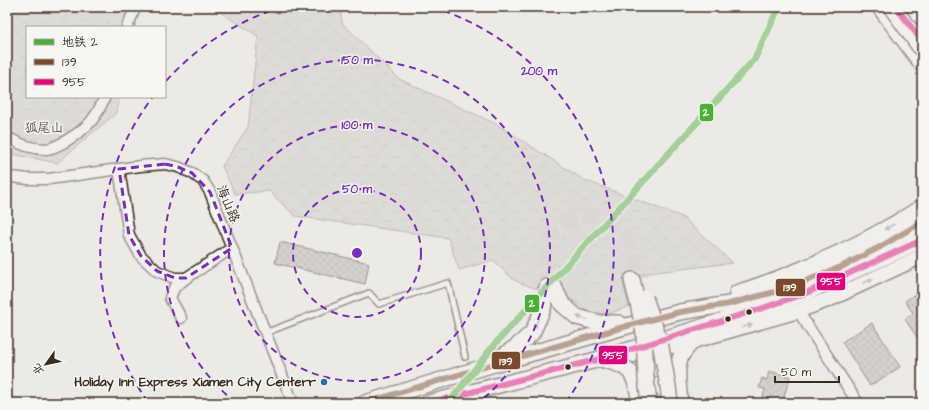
<svg xmlns="http://www.w3.org/2000/svg" width="929" height="410" viewBox="0 0 929 410" font-family="'Architects Daughter','LXGW WenKai TC',sans-serif">
<defs>
<pattern id="forest-crowns" width="20" height="18" patternUnits="userSpaceOnUse"><rect width="20" height="18" fill="#cdcac4"/><path d="M2 6a3 3 0 1 1 6 0M12 15a3 3 0 1 1 6 0" fill="none" stroke="#b1aea8"/></pattern>
<pattern id="building-cross-hatch" width="8" height="8" patternUnits="userSpaceOnUse"><rect width="8" height="8" fill="#bab4ae"/><path d="M0 0l8 8M0 8l8-8" fill="none" stroke="#98938d"/></pattern>
</defs>
<rect width="100%" height="100%" fill="#ebeae5"/>
<filter id="ink" filterUnits="userSpaceOnUse"><feTurbulence type="fractalNoise" baseFrequency=".025" numOctaves="2"/><feDisplacementMap in="SourceGraphic" scale="8" xChannelSelector="R" yChannelSelector="G"/><feConvolveMatrix kernelMatrix="1 2 1 2 8 2 1 2 1" color-interpolation-filters="sRGB"/></filter>
<g filter="url(#ink)">
<g fill="url(#forest-crowns)" stroke="#847a71">
<polygon points="7,7 139,7 135,27 27,27 27,97 120,97 116,113 57,163 7,153"/>
<polygon points="212,7 340,7 342,23 399,79 496,124 584,180 682,217 733,263 648,273 622,280 629,306 609,314 589,312 569,298 560,283 534,288 514,280 493,260 459,270 448,238 295,216 269,191 235,194 222,166 248,127 258,36"/>
</g>
<g fill="url(#building-cross-hatch)" stroke="#3b2a1e">
<polygon points="280,242 369,263 365,284 275,263"/>
<polygon points="922,290 922,336 918,339 905,319 913,313 905,301"/>
<polygon points="872,323 900,367 870,386 842,342"/>
<polygon points="769,371 790,377 782,403 761,403 765,389 759,388 762,378 767,380"/>
</g>
<g fill="none" stroke-linecap="round" stroke-linejoin="round">
<polyline stroke="#c8c4bd" stroke-width="15" stroke-dasharray="15 8" stroke-linecap="butt" points="547,287 544,264 548,238 563,223 582,215 597,216 609,221 624,235 632,250 641,278"/>
<g stroke="#3b2a1e" stroke-width="8">
<polyline id="service" points="265,333 369,293 379,304 448,283 465,357"/>
</g>
<g stroke="#3b2a1e" stroke-width="13">
<g id="minor">
<polyline points="127,27 134,11 133,7"/>
<path d="M7,137c10,6 25,12 38,12 13,0 43,-21 50,-33 4,-6 7,-13 10,-19"/>
<polyline points="119,169 129,235 141,256 157,271 175,278 186,278 232,248"/>
<polyline points="7,175 11,177 28,179 49,179 140,166 165,164 178,167 192,173 203,181 210,192 293,403"/>
<polyline points="798,311 858,403"/>
<polyline points="181,318 170,298 174,288 186,278"/>
</g>
</g>
<g stroke="#3b2a1e" stroke-width="17">
<g id="secondary">
<polyline points="879,7 922,65"/>
<polyline points="913,7 922,19"/>
<polyline points="634,355 693,341 798,311 830,299 922,256"/>
</g>
</g>
<g stroke="#3b2a1e" stroke-width="18">
<g id="primary">
<polyline points="632,280 637,300"/>
<polyline points="554,287 562,304 577,317 599,323 619,323"/>
<path d="M737,293c64,-21 128,-49 185,-86"/>
<polyline points="500,358 516,347 532,333 543,309 547,287"/>
<path d="M600,359c31,7 35,12 40,44"/>
<path d="M640,398c2,-10 11,-11 20,-13l4,2 1,5"/>
<polyline points="365,403 491,365 634,324 680,312 729,304 786,289 841,267 880,247 922,222"/>
<polyline points="429,403 600,359 763,308 806,293 922,240"/>
<path d="M680,403c-1,-15 -5,-33 1,-47 3,-5 7,-10 12,-15"/>
</g>
</g>
<use href="#service" stroke="#f6f6f2" stroke-width="5"/>
<use href="#minor" stroke="#f6f6f2" stroke-width="10"/>
<use href="#secondary" stroke="#f6f6f2" stroke-width="14"/>
<use href="#primary" stroke="#f6f6f2" stroke-width="15"/>
<g stroke="#3b2a1e" stroke-width="18" stroke-linecap="butt">
<g id="primary-bridge">
<polyline points="891,7 922,50"/>
<polyline points="645,298 660,342 668,386 670,403"/>
<polyline points="638,303 644,333 646,379 649,403"/>
</g>
</g>
<use href="#primary-bridge" stroke="#f6f6f2" stroke-width="15"/>
<g stroke="#f6f6f2" stroke-width="9">
<polyline id="bus-1" points="365,403 491,365 634,324 680,312 729,304 786,289 841,267 880,247 922,222"/>
</g>
<g stroke="#f6f6f2" stroke-width="9">
<g id="bus-2">
<polyline points="896,7 922,41"/>
<polyline points="429,403 600,359 763,308 806,293 922,240"/>
</g>
</g>
<use href="#bus-1" stroke="#7a4b2a" stroke-width="6"/>
<use href="#bus-2" stroke="#e5007d" stroke-width="6"/>
<g stroke="#f6f6f2" stroke-width="10">
<polyline id="metro-1" points="449,403 494,345 754,60 779,7"/>
</g>
<use href="#metro-1" stroke="#4bb134" stroke-width="7"/>
</g>
<defs><path id="oneway-solid" d="M-6-.8H1V-3.2L6.5 0L1 3.2V.8H-6Z"/></defs>
<g fill="#989088">
<use href="#oneway-solid" transform="translate(889 227) rotate(150)"/>
<use href="#oneway-solid" transform="translate(868 281) rotate(-25)"/>
<use href="#oneway-solid" transform="translate(582 318) rotate(-162)"/>
<use href="#oneway-solid" transform="translate(536 324) rotate(115)"/>
<use href="#oneway-solid" transform="translate(747 326) rotate(-16)"/>
</g>
</g>
<path d="M0 0H929V410H0ZM165,164l13,3 14,6 18,19 22,56 -46,30h-11l-18,-7 -16,-15 -12,-21 -10,-66z" fill="#ebeae5" fill-opacity=".55" fill-rule="evenodd"/>
<path fill="none" stroke="#7b2cbf" stroke-width="3" stroke-dasharray="8 5" stroke-linejoin="round" d="M165,164l13,3 14,6 18,19 22,56 -46,30h-11l-18,-7 -16,-15 -12,-21 -10,-66z"/>
<g fill="none" stroke="#7b2cbf" stroke-width="2" stroke-dasharray="7 5">
<circle cx="357" cy="253" r="64"/>
<circle cx="357" cy="253" r="128"/>
<path d="M236 403A193 193 0 1 1 478 403"/>
<path d="M148 402A257 257 0 0 1 152 98M166 81A257 257 0 0 1 282 7M432 7A257 257 0 0 1 566 402"/>
</g>
<g fill="#3b2a1e" stroke="#f6f6f2" stroke-width="1.5">
<circle cx="749" cy="312" r="3.5"/>
<circle cx="728" cy="319" r="3.5"/>
<circle cx="568" cy="367" r="3.5"/>
</g>
<circle fill="#1f6fb2" stroke="#f6f6f2" stroke-width="1.5" cx="324" cy="382" r="4"/>
<g text-anchor="middle" dominant-baseline="central" stroke-width="3" stroke-linejoin="round" paint-order="stroke">
<g font-size="13" fill="#605248" stroke="#f6f6f2">
<text x="44" y="128">狐尾山</text>
</g>
<g font-size="13" fill="#3b2a1e" stroke="#f6f6f2">
<text transform="translate(228 204) rotate(67)">海山路</text>
</g>
<g font-size="13" font-weight="bold" fill="#3b2a1e" stroke="#f6f6f2" text-anchor="end">
<text x="316" y="382">Holiday Inn Express Xiamen City Centerr</text>
</g>
</g>
<circle cx="357" cy="253" r="6" fill="#7b2cbf" stroke="#f6f6f2" stroke-width="2"/>
<g font-size="12" text-anchor="middle" font-weight="bold" fill="#7b2cbf" stroke="#f6f6f2" stroke-width="3" stroke-linejoin="round" paint-order="stroke">
<text x="357" y="64">150 m</text>
<text x="539" y="75">200 m</text>
<text x="357" y="129">100 m</text>
<text x="357" y="193">50 m</text>
</g>
<g stroke="#f6f6f2" stroke-width="1.5">
<rect x="699" y="103" width="15" height="19" rx="4" fill="#4bb134"/>
<rect x="816" y="272" width="30" height="19" rx="4" fill="#e5007d"/>
<rect x="775" y="278" width="31" height="19" rx="4" fill="#7a4b2a"/>
<rect x="524" y="294" width="16" height="19" rx="4" fill="#4bb134"/>
<rect x="598" y="345" width="30" height="20" rx="4" fill="#e5007d"/>
<rect x="491" y="351" width="30" height="19" rx="4" fill="#7a4b2a"/>
</g>
<g font-size="11" text-anchor="middle" font-weight="bold" fill="#fff">
<text x="706" y="116">2</text>
<text x="831" y="285">955</text>
<text x="790" y="291">139</text>
<text x="532" y="307">2</text>
<text x="613" y="359">955</text>
<text x="506" y="365">139</text>
</g>
<rect width="929" height="410" fill="none" stroke="#f6f6f2" stroke-width="24"/>
<rect x="12" y="12" width="905" height="386" fill="none" stroke="#3b2a1e" stroke-width="1.5" filter="url(#ink)"/>
<rect x="26" y="26" width="140" height="72" fill="#f6f6f2" stroke="#aba49d"/>
<rect x="34" y="39" width="20" height="6" fill="#4bb134" stroke="#aba49d"/>
<text x="62" y="46" font-size="12" fill="#3b2a1e">地铁 2</text>
<rect x="34" y="59" width="20" height="6" fill="#7a4b2a" stroke="#aba49d"/>
<text x="62" y="66" font-size="12" fill="#3b2a1e">139</text>
<rect x="34" y="79" width="20" height="6" fill="#e5007d" stroke="#aba49d"/>
<text x="62" y="86" font-size="12" fill="#3b2a1e">955</text>
<g transform="translate(46 364) rotate(237)" stroke="#f6f6f2" stroke-width="3" paint-order="stroke">
<path d="M0-3L7 15L0 10L-7 15Z" fill="#3b2a1e"/>
<text y="-6" font-size="11" font-weight="bold" text-anchor="middle" fill="#3b2a1e">北</text>
</g>
<path d="M775 376v6h64v-6" fill="none" stroke="#3b2a1e" stroke-width="2"/>
<text x="781" y="376" font-size="12" fill="#3b2a1e" stroke="#f6f6f2" stroke-width="3" paint-order="stroke">50 m</text>
</svg>
